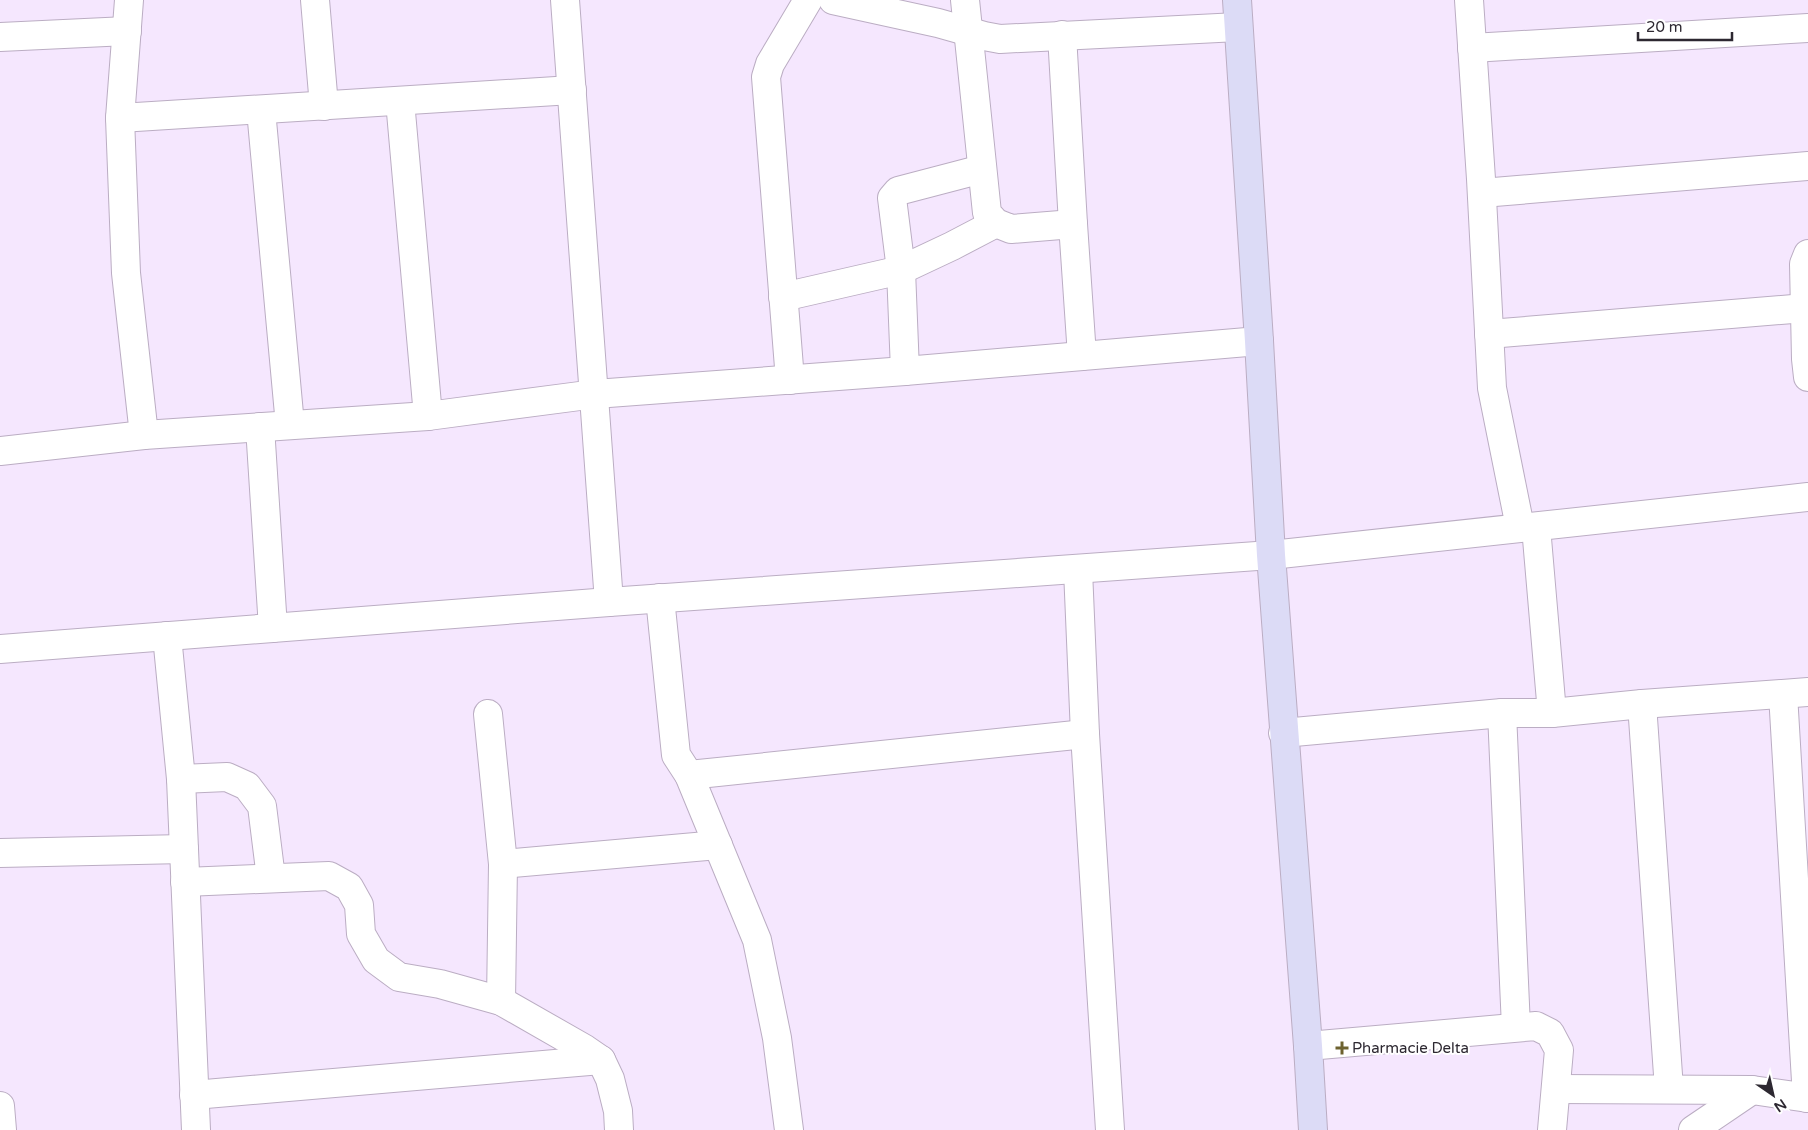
<svg xmlns="http://www.w3.org/2000/svg" width="1808" height="1130" viewBox="0 0 1808 1130" font-family="'Varela Round',sans-serif">
<rect width="100%" height="100%" fill="#f5e7fe"/>
<g fill="none" stroke-linecap="round" stroke-linejoin="round">
<g stroke="#bbadc3" stroke-width="30">
<g id="street">
<polyline points="129,0 120,118 126,273 144,435"/>
<polyline points="315,0 324,106"/>
<polyline points="565,0 609,602"/>
<polyline points="833,0 938,23 984,36 1000,39 1238,27"/>
<polyline points="965,0 987,213 996,223 1011,229 1073,224 1082,356"/>
<polyline points="1469,0 1481,179 1492,388 1520,527"/>
<polyline points="1062,35 1073,224"/>
<polyline points="0,37 127,31"/>
<polyline points="1472,48 1808,28"/>
<polyline points="400,101 428,416"/>
<polyline points="261,110 290,425"/>
<polyline points="120,118 572,90"/>
<polyline points="1482,193 1808,166"/>
<polyline points="1808,254 1804,264 1806,359 1808,377"/>
<polyline points="783,297 901,270 952,246 996,223"/>
<polyline points="1489,334 1805,308"/>
<polyline points="905,371 901,270 892,198 898,191 982,169"/>
<polyline points="790,380 766,77 770,64 808,0"/>
<polyline points="260,427 273,628"/>
<polyline points="0,451 144,435 428,416 595,394 905,371 1259,341"/>
<polyline points="1536,527 1552,713"/>
<polyline points="1078,570 1085,734 1110,1130"/>
<polyline points="660,598 676,755 689,775 757,940 777,1038 789,1130"/>
<polyline points="167,636 181,779 196,1130"/>
<polyline points="0,649 609,602 1271,555 1808,497"/>
<polyline points="1783,694 1807,1098"/>
<polyline points="1642,704 1669,1089"/>
<polyline points="1502,713 1516,1027"/>
<polyline points="488,714 503,864 501,1001"/>
<polyline points="1283,733 1502,713 1552,713 1642,704 1808,692"/>
<polyline points="689,775 1085,734"/>
<polyline points="181,779 227,777 247,786 262,806 271,878"/>
<polyline points="0,853 184,849"/>
<polyline points="503,864 718,845"/>
<polyline points="185,882 329,876 349,887 359,905 361,934 376,960 399,977 440,984 501,1001 585,1049 601,1060 610,1079 618,1111 619,1130"/>
<polyline points="1308,1046 1536,1026 1550,1033 1559,1050 1552,1130"/>
<polyline points="1556,1089 1752,1090 1808,1098"/>
<polyline points="194,1095 601,1060"/>
<polyline points="0,1106 2,1130"/>
<polyline points="1693,1130 1752,1090"/>
</g>
</g>
<g stroke="#bbadc3" stroke-width="30">
<polyline id="secondary" points="1237,0 1259,341 1271,555 1308,1046 1313,1130"/>
</g>
<use href="#street" stroke="#fff" stroke-width="28"/>
<use href="#secondary" stroke="#dcdbf6" stroke-width="28"/>
</g>
<path fill="#6d622f" stroke="#fff" stroke-width="2" d="M1339.5 1040.5h5v5h5v5h-5v5h-5v-5h-5v-5h5z"/>
<g text-anchor="middle" dominant-baseline="central" stroke-width="4" stroke-linejoin="round" paint-order="stroke">
<g font-size="15" fill="#2d2831" stroke="#fff" text-anchor="start">
<text x="1352" y="1048">Pharmacie Delta</text>
</g>
</g>
<g transform="translate(1773 1095) rotate(146)" stroke="#ffffff" stroke-width="4" paint-order="stroke">
<path d="M0-4L9 19L0 12L-9 19Z" fill="#2d2831"/>
<text y="-8" font-size="14" font-weight="bold" text-anchor="middle" fill="#2d2831">N</text>
</g>
<path d="M1638 32v8h94v-8" fill="none" stroke="#2d2831" stroke-width="2.5"/>
<text x="1646" y="32" font-size="15" fill="#2d2831" stroke="#ffffff" stroke-width="4" paint-order="stroke">20 m</text>
</svg>
